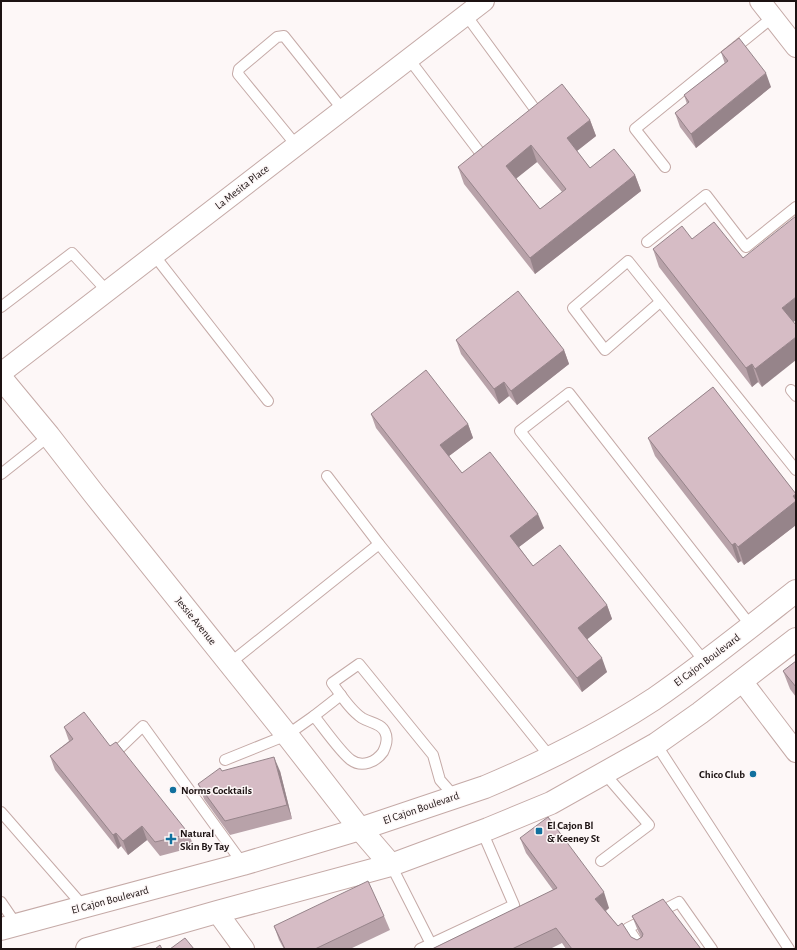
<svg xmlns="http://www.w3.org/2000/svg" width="797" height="950" viewBox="0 0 797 950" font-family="'Alegreya Sans',sans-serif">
<rect width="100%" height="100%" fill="#fdf7f7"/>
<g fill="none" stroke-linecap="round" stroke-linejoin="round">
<g stroke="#c5aaa7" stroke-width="12">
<g id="lane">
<polyline points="466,15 537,112"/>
<polyline points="409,59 481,154"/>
<polyline points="296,145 238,74 239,69 277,37 284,36 343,110"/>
<polyline points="665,167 635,129 773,17"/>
<polyline points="647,242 706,195 746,247 796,207"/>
<polyline points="154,255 268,401"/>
<polyline points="660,302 605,350 573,308 628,261 796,470"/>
<polyline points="1,307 72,253 107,291"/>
<polyline points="791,390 796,396"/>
<polyline points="1,474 49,436"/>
<polyline points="327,476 379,544 551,758"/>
<polyline points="705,662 520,431 569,393 751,626"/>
<polyline points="230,663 379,544"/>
<polyline points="314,716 341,695"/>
<polyline points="656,744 789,949"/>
<polyline points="117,751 143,726 243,864"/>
<path d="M225,760l62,-25 27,-19c9,11 27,37 37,44 11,8 25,2 32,-8 3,-6 5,-14 2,-20 -4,-9 -15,-9 -23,-14 -12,-8 -21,-23 -30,-35l27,-19 74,91 7,25 15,17"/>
<polyline points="1,812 84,907"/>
<polyline points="601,861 649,825 605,774"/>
<polyline points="391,865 431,944"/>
<polyline points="1,902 16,924"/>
<polyline points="420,949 514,905 482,831"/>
<polyline points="642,949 628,928 679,902 712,949"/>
</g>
</g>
<g stroke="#c5aaa7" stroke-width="22">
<g id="street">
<polyline points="760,1 796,47"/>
<polyline points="1,373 484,1"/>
<polyline points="742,681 796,752"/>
<polyline points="217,912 244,949"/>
</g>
</g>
<g stroke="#c5aaa7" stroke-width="24">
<polyline id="secondary" points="1,378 49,436 94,494 287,735 360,829 391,865"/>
</g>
<g stroke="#c5aaa7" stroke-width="24">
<g id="primary">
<path d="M1,929l242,-65 117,-35 125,-42c59,-25 116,-53 169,-88 49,-34 95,-71 142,-108"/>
<polyline points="87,949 217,912 391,865 488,829 551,803 656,744 700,713 796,639"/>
</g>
</g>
<use href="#lane" stroke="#fff" stroke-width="10"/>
<use href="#street" stroke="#fff" stroke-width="20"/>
<use href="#secondary" stroke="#fff" stroke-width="22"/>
<use href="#primary" stroke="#fff" stroke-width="22"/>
</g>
<g fill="#b8a2a9" fill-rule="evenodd">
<polygon points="721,52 771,87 696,148 680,127 675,113 687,104 684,95 725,64"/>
<path d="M590,120l6,16 -19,15 13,17 45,7 6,16 -106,83 -71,-90 -6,-17zM537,162l25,30 -22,17 -24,-31z"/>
<polygon points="692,239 794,322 762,387 758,382 752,387 659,267 653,249"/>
<polygon points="456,340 564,350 569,364 517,405 509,396 499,404 461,354"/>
<polygon points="713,387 796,494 796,525 744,565 741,561 738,563 655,456 648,438"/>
<polygon points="371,414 468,424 473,438 449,456 462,473 544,528 519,547 533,566 607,605 612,619 587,639 607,672 582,692 376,428"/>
<polygon points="796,661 796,697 790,689 783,671"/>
<polygon points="64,727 110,746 189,834 194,847 160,856 147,840 128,855 121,846 118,849 55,770 50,756 69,741"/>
<polygon points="222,771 280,771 292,819 230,835 204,799 198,784"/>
<polygon points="520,838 609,908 606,911 618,926 631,937 637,940 641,937 638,931 632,916 701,949 566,949 562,943 550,949 432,949 553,890 526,853"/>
<polygon points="384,916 390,930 350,949 284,949 279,940 274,926"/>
</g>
<g fill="#96848a">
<polygon points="766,73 771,87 696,148 691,134"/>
<polygon points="590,120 596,136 573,154 567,138"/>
<polygon points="531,145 537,162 512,182 506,166"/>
<polygon points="635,175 641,191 535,274 530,258"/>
<polygon points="796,297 796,320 789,326 782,308"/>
<polygon points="796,337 796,360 762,387 755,369"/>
<polygon points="564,350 569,364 517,405 511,391"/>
<polygon points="752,364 758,382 752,387 746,368"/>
<polygon points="504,382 509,396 499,404 494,389"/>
<polygon points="468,424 473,438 445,459 440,445"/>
<polygon points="796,494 796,525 744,565 738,547"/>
<polygon points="538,514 544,528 515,550 510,536"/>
<polygon points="735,543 741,561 738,563 732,545"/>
<polygon points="607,605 612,619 584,642 578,628"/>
<polygon points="602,658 607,672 582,692 577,678"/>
<polygon points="274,757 280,771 292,819 287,805"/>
<polygon points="142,826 147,840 128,855 123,841"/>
<polygon points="116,833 121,846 118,849 113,835"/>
<polygon points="604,892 609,908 601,914 595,899"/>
</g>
<g fill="#d6bcc5" stroke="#96848a" fill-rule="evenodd">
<polygon points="739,38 766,73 691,134 675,113 689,102 684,95 728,61 721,52"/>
<path d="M562,84l28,36 -23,18 23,30 24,-19 21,26 -105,83 -72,-91zM531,145l35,44 -26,20 -34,-43z"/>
<polygon points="796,216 796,297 782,308 796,325 796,337 755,369 752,364 746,368 653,249 682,226 692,239 714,222 743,258"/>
<polygon points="518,291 564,350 511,391 504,382 494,389 456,340"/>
<polygon points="426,370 468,424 440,445 462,473 490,452 538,514 510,536 533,566 560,545 607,605 578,628 602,658 577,678 371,414"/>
<polygon points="713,387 796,494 793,496 796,500 796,501 738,547 735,543 732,545 648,438"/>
<polygon points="796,661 796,687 783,671"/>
<polygon points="84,712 110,746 116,742 189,834 155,842 142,826 123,841 116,833 113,835 50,756 73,739 64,727"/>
<polygon points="274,757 287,805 225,821 198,784 220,768 222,771"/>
<polygon points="548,817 604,892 595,899 618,926 622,923 631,937 637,940 642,937 643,934 632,916 663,899 701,949 572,949 556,928 512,949 432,949 557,888 520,838"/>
<polygon points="368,881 384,916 315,949 285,949 274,926"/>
<polygon points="185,938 194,949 170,949"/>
<polygon points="160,945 162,949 155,949"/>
</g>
<g fill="#11709e" stroke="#fdf7f7" stroke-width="1.5">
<circle cx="753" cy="774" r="4"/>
<circle cx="173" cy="790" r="4"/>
<rect x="535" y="827" width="8" height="8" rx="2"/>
<path d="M169 833h4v4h4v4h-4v4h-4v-4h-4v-4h4z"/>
</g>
<g text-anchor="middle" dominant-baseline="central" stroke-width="3" stroke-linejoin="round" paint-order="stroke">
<g font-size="11" fill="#1c1212" stroke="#fdf7f7">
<text transform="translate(242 187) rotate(-38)">La Mesita Place</text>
<text transform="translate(196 621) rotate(51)">Jessie Avenue</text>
<text transform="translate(707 660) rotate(-37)">El Cajon Boulevard</text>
<text transform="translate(421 808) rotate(-19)">El Cajon Boulevard</text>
<text transform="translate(110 900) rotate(-15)">El Cajon Boulevard</text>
</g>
<g font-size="11" font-weight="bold" fill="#1c1212" stroke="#fdf7f7" text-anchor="start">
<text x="745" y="774" text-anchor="end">Chico Club</text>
<text x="181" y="790">Norms Cocktails</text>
<text x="547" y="825">El Cajon Bl<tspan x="547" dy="13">&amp; Keeney St</tspan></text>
<text x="180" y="833">Natural<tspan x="180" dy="13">Skin By Tay</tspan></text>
</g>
</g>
<rect width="797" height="950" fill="none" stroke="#1c1212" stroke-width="4"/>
</svg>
